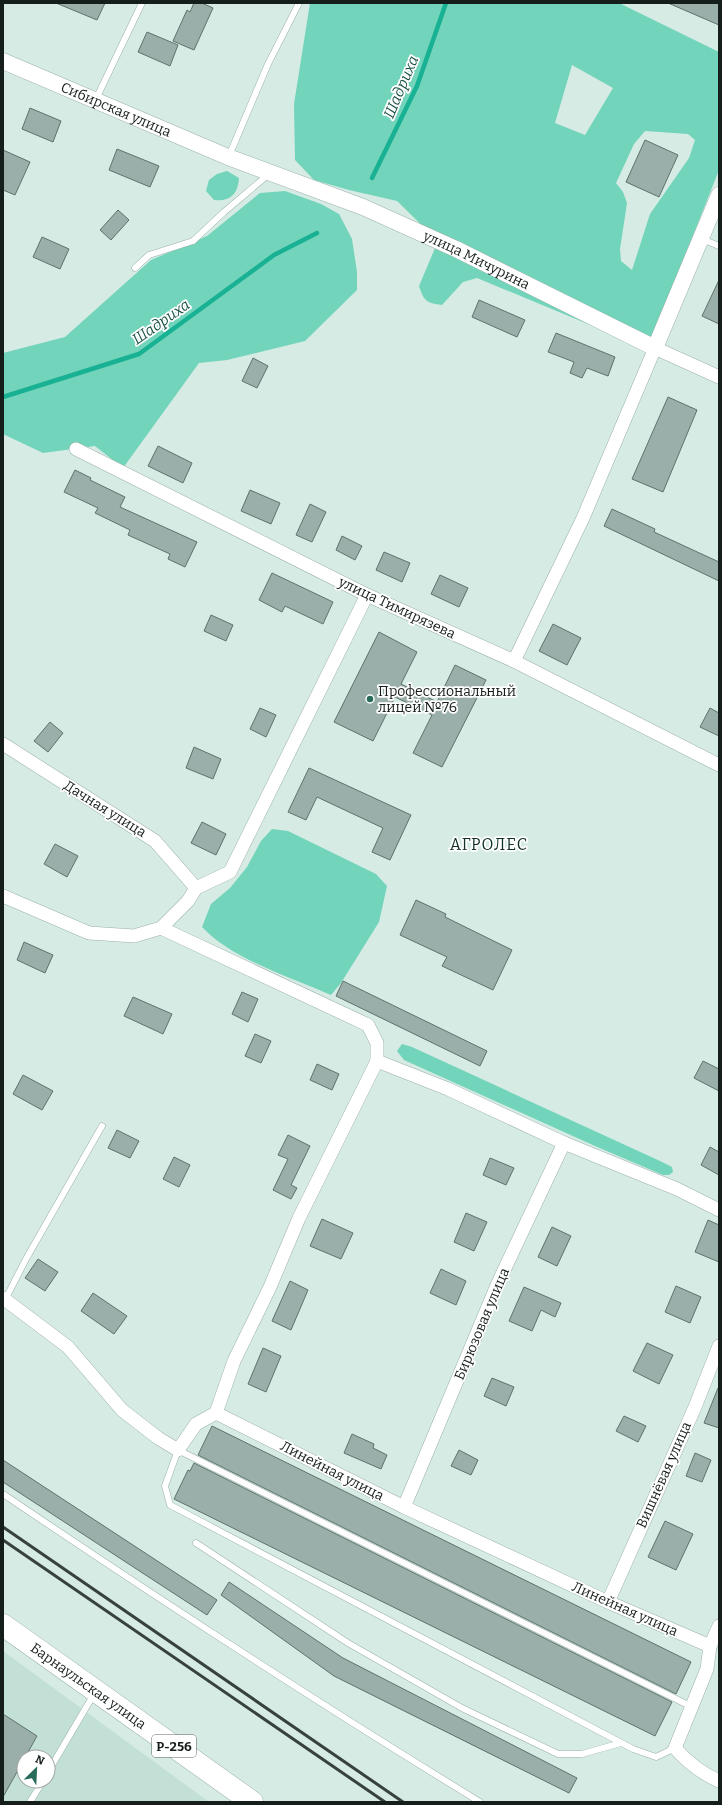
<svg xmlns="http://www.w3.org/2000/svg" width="722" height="1805" viewBox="0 0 722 1805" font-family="Bitter,serif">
<rect width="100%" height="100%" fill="#d5ebe4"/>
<path fill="#c2e0d6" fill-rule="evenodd" d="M3,1651l206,151h-206zM24,1757h24v24h-24z"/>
<g fill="#72d4ba" fill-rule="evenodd">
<path d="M310,3h309l100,49v118l-71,179 -171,-71 -14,4 -21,23c-16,-2 -18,-4 -23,-19l19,-45 -41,-40 -48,-11 -35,-10 -19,-20 -1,-56zM572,65l41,23 -28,47 -30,-12zM645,131l43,3 7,6 -6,18 -39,56 -18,56 -11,-9 -1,-12 7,-46 -4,-11 -7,-9 18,-39z"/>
<path d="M227,171l12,7c-1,16 -9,24 -25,22l-8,-9 3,-11 8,-6z"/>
<polygon points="285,191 321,204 339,214 352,239 357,272 357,290 305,341 227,360 199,363 123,468 95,446 43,453 3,434 3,353 65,337 151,260 207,236 260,193"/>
<path d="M272,829l16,2 88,43 11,12 -8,36 -38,61 -10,12c-41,-18 -99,-36 -129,-68l9,-23 19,-16 17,-21 14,-26z"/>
<polygon points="402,1044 412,1047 660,1161 672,1167 673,1172 669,1175 663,1175 595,1146 404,1060 397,1051"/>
</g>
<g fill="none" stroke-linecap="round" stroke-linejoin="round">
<g stroke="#19b194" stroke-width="4.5">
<polyline points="372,178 417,86 446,3"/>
<polyline points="3,397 139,354 274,255 317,233"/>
</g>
</g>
<g fill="#9aafa9" stroke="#5f726c">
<polygon points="56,3 105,3 97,20"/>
<polygon points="194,3 202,3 213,8 194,50 173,41 187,10 190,12"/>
<polygon points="668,3 719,3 719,25"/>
<polygon points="147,32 178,45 170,66 138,52"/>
<polygon points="30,108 61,121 53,142 22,129"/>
<polygon points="645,140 678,155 659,197 626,182"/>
<polygon points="117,149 159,166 150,187 109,170"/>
<polygon points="3,150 30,162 15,195 3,190"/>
<polygon points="118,210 129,220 111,240 100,230"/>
<polygon points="42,237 69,249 60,269 33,257"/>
<polygon points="719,280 719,324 702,316"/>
<polygon points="479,300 525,320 517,337 472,317"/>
<polygon points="556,333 615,357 608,376 587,368 582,378 570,373 574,362 548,352"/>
<polygon points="253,358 268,366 257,388 242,381"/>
<polygon points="668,397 697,410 663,492 632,479"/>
<polygon points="158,446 192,463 183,483 148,466"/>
<polygon points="75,470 91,478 90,480 125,497 120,507 197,542 185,567 168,559 170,554 128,535 130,530 95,513 98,508 64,492"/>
<polygon points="250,490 280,503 271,524 241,511"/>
<polygon points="310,504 326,512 312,542 296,535"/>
<polygon points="612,509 655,529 654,532 719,562 719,581 604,526"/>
<polygon points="342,536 362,546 355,560 336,550"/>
<polygon points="384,552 410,563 402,582 376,570"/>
<polygon points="272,573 333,602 323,624 285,606 282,612 259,600"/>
<polygon points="440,575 468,588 459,607 431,594"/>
<polygon points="211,615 233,625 226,641 204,631"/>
<polygon points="553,624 581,638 567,665 539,651"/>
<polygon points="379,632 417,652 401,684 437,702 455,665 486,680 442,767 413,753 432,715 395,697 373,741 334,722"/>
<polygon points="260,708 276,715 266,737 250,729"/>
<polygon points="710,708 719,713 719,736 700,727"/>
<polygon points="50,722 63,733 48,752 34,741"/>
<polygon points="194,747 221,759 213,779 186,768"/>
<polygon points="309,768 411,815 390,860 372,852 383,828 317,797 306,820 288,812"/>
<polygon points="202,822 226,834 216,855 191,843"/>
<polygon points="55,844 78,856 67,877 44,864"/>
<polygon points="416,900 446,914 445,917 512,950 493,990 442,966 447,957 400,935"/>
<polygon points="24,942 53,955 45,973 17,960"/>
<polygon points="343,981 487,1051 480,1066 336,996"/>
<polygon points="242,992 258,999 248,1022 232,1014"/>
<polygon points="133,997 172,1014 163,1034 124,1016"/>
<polygon points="255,1034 271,1041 261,1063 245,1056"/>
<polygon points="703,1061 719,1069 719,1091 694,1078"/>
<polygon points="317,1064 339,1074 332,1090 310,1080"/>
<polygon points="23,1075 53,1091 42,1110 13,1094"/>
<polygon points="117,1130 139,1141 130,1158 108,1148"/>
<polygon points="288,1135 310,1146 291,1185 297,1188 291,1199 273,1190 288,1159 278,1155"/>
<polygon points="710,1147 719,1152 719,1175 701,1165"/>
<polygon points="174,1157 190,1165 179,1187 163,1179"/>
<polygon points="490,1158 514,1168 506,1185 483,1175"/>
<polygon points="466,1213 487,1222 474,1251 454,1242"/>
<polygon points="322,1219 353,1233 341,1259 310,1246"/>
<polygon points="708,1220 719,1225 719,1262 695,1252"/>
<polygon points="552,1227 571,1236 557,1266 538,1257"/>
<polygon points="38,1259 58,1272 45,1291 25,1278"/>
<polygon points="441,1269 466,1281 456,1305 430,1293"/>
<polygon points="290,1281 308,1290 291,1330 272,1321"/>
<polygon points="676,1286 701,1297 690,1323 665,1312"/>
<polygon points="524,1287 561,1303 555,1317 541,1310 532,1331 509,1321"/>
<polygon points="93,1293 127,1316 114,1334 81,1311"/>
<polygon points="647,1343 673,1355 659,1384 633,1371"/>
<polygon points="263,1348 281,1356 266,1392 248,1384"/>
<polygon points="492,1378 514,1387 506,1406 484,1396"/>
<polygon points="718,1388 719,1388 719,1428 704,1423"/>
<polygon points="624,1416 646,1426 638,1442 616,1431"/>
<polygon points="212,1426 691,1662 676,1694 198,1455"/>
<polygon points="352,1434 374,1444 373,1448 387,1455 381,1469 344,1453"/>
<polygon points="459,1450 478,1460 471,1475 451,1466"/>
<polygon points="695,1453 711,1460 702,1482 686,1476"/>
<polygon points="3,1460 217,1600 207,1615 3,1482"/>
<polygon points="194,1463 672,1702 655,1736 174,1499 188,1470 190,1471"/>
<polygon points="665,1521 693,1534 676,1570 648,1557"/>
<polygon points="229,1582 343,1658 577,1778 569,1793 334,1676 221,1595"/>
<polygon points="3,1714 37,1736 3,1797"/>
</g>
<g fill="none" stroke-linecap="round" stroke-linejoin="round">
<g stroke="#9cb1aa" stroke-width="7">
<g id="service">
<polyline points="96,99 142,3"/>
<polyline points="229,156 268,64 299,3"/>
<polyline points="702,239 719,246"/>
<polyline points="135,268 149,255 193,241 224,212 269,174"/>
<polyline points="5,1300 26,1259 102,1126"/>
<path d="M3,1494c157,106 315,209 477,308"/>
<polyline points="196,1543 348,1643 462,1708 558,1754 582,1754 621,1743"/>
<polyline points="675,1748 656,1757 633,1749 170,1505 165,1486 178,1450 692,1707"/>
<polyline points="48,1772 94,1694"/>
<polyline points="30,1802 43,1781"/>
</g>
</g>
<g stroke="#9cb1aa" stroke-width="14">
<g id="minor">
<polyline points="76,449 367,595 514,661 719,765"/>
<polyline points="514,661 583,518 655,348 719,377"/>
<polyline points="3,744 155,841 196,888"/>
<polyline points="3,896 89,933 134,936 161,928 188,901 196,888 230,872 367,595"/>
<polyline points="161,928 368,1025 377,1043 377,1061 448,1089 564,1143 677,1189 719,1210"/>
<polyline points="3,1298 68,1347 122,1410 158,1438 178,1450 196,1424 216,1413 404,1507 608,1602 710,1646"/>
<polyline points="216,1413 234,1361 270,1287 299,1218 377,1061"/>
<polyline points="404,1507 498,1283 564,1143"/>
<polyline points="608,1602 695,1407 719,1346"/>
<path d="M719,1626l-9,20 -3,23 -32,79c13,15 26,25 44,33"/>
</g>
</g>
<g stroke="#9cb1aa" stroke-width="17">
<g id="tertiary">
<path id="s1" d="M3,61l225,96 135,50 93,42 199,99 64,-153"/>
</g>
</g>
<g stroke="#9cb1aa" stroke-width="23">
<g id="trunk">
<path id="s2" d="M3,1625l249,177"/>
</g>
</g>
<use href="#service" stroke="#fff" stroke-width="6"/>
<use href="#minor" stroke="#fff" stroke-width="13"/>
<use href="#tertiary" stroke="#fff" stroke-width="16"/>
<use href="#trunk" stroke="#fff" stroke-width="22"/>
<g stroke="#37423e" stroke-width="3">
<polyline points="3,1527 403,1802"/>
<polyline points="3,1540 385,1802"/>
</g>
</g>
<circle fill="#296b5b" stroke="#fff" stroke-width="1.5" cx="370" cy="699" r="4"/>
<g text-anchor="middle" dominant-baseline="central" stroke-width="3.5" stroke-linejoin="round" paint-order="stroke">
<rect fill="#fff" stroke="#5c625f" stroke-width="1" x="152" y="1735" width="44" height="22" rx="3"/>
<g font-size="13" font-weight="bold" fill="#161e1b">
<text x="174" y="1746">Р-256</text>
</g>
<g font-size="14" fill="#161e1b" stroke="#fff">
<text stroke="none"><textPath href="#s1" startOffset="123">Сибирская улица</textPath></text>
<text stroke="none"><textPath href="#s1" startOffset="514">улица Мичурина</textPath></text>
<text transform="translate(397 608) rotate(25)">улица Тимирязева</text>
<text transform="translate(105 809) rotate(32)">Дачная улица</text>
<text transform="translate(482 1324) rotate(-67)">Бирюзовая улица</text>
<text transform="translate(332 1471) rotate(27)">Линейная улица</text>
<text transform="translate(664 1475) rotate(-66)">Вишнёвая улица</text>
<text transform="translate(625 1609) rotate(24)">Линейная улица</text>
<text stroke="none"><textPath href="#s2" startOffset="105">Барнаульская улица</textPath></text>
</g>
<g font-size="14" fill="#161e1b" stroke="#fff" text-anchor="start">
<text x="378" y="691">Профессиональный<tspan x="378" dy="16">лицей №76</tspan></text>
</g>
<g font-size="15" font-style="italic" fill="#1c5346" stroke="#fff">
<text transform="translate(401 87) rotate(-67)">Шадриха</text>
<text transform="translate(161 322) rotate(-35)">Шадриха</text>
</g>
<g font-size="16" letter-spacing="1" fill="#113028" stroke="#fff">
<text x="489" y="844">АГРОЛЕС</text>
</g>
</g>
<rect width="722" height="1805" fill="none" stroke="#161e1b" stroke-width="8"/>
<g transform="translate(36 1769) rotate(24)"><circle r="19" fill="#ffffff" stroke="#a2a5a4"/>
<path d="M0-3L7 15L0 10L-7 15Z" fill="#296b5b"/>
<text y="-6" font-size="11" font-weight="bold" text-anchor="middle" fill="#161e1b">N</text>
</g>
</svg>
